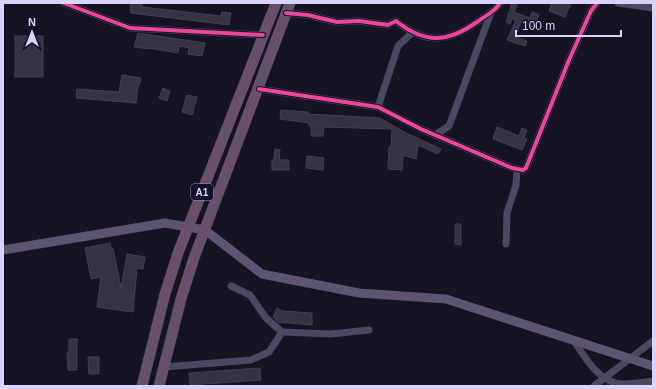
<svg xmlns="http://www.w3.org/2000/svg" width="656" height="389" viewBox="0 0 656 389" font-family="Helvetica,sans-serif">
<rect width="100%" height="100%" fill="#161421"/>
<g fill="#343243" stroke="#433f54">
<polygon points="130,3 142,3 142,7 221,16 222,12 231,13 229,25 131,13"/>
<polygon points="512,3 518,3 514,12 530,18 532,12 539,15 534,27 521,22 515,37 527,41 525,46 507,40 516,20 512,19 510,24 506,22"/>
<polygon points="552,3 571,3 565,17 549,11"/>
<polygon points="138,33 205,43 202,56 188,54 189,48 179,46 178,53 149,48 149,49 134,47"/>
<rect x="15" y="36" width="28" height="41"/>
<polygon points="122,75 141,78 139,86 138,86 136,103 76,98 77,89 119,92"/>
<polygon points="163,88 170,91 167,101 159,98"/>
<polygon points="187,95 197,97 192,115 182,112"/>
<polygon points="281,110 308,112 308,114 380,118 404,132 441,149 438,154 418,145 416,159 403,155 402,170 388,169 389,147 391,147 392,129 324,127 323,136 311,136 311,126 309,126 309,123 280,119"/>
<polygon points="497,127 519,136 522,128 527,130 524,138 527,139 522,150 493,139"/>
<polygon points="275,149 280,150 279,160 289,160 289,170 272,170 272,160 274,160"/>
<polygon points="307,156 324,158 323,170 306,168"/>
<polygon points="455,224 461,224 461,245 455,244"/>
<polygon points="110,243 111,248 113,248 121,288 127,254 145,257 143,269 137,268 133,312 97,307 101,277 91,279 85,248"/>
<polygon points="277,308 282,311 312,313 312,325 278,322 273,317"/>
<polygon points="69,339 77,339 77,370 68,370 67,352 69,352"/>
<polygon points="88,357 99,357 99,374 89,374"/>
<polygon points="260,368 261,380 190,385 189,373"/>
</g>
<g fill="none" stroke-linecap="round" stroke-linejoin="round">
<g stroke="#4a4962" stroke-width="7">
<polyline points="64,3 130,28 263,35"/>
<polyline points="618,3 653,8"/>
<path d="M286,13l22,2 29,7 22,-1 29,4 8,-4c29,23 51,22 81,1 9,-7 17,-9 23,-19"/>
<polyline points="259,89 378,107 421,129 512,168 523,170 526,168 569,60 591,11 597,3"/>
<polyline points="378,107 398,46 412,33"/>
<polyline points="435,135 449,126 490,15"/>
<polyline points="506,244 507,213 516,185 517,169"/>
<polyline points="231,286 250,295 266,318 282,332 331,334 369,330"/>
<path d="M574,341c11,16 25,42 48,43 10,0 21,-2 31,-3"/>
<polyline points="164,367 251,360 269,352 282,332"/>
<polyline points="594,386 653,341"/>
</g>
<polyline stroke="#5e5373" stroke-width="9" points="3,250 165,223 205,230 262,274 359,293 446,299 653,366"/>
<g stroke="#67516a" stroke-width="11">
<polyline points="142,386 165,294 178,253 276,3"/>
<polyline points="159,386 181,299 194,258 290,3"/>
</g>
<g stroke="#130f26" stroke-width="6">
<g id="cycleway">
<polyline points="64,3 130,28 263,35"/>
<path d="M286,13l22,2 29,7 22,-1 29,4 8,-4c29,23 51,22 81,1 9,-7 17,-9 23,-19"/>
<polyline points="259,89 378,107 421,129 512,168 523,170 526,168 569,60 591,11 597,3"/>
</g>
</g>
<use href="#cycleway" stroke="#ed469a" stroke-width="4"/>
</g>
<g text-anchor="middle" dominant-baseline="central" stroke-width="3" stroke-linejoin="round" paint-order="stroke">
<rect fill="#130f26" stroke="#9e99be" stroke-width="1" x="191" y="184" width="22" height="16" rx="3"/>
<g font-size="10" font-weight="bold" fill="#d9d4ff">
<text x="202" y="192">A1</text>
</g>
</g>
<rect width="656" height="389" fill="none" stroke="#d9d4ff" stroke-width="8"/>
<g transform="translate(32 32)" stroke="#130f26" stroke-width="3" paint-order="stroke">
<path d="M0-3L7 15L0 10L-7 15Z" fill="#d9d4ff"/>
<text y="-6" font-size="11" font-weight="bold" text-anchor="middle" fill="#d9d4ff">N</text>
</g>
<path d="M516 30v6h105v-6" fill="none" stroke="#d9d4ff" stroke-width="2"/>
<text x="522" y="30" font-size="12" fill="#d9d4ff" stroke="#130f26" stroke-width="3" paint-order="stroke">100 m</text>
</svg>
